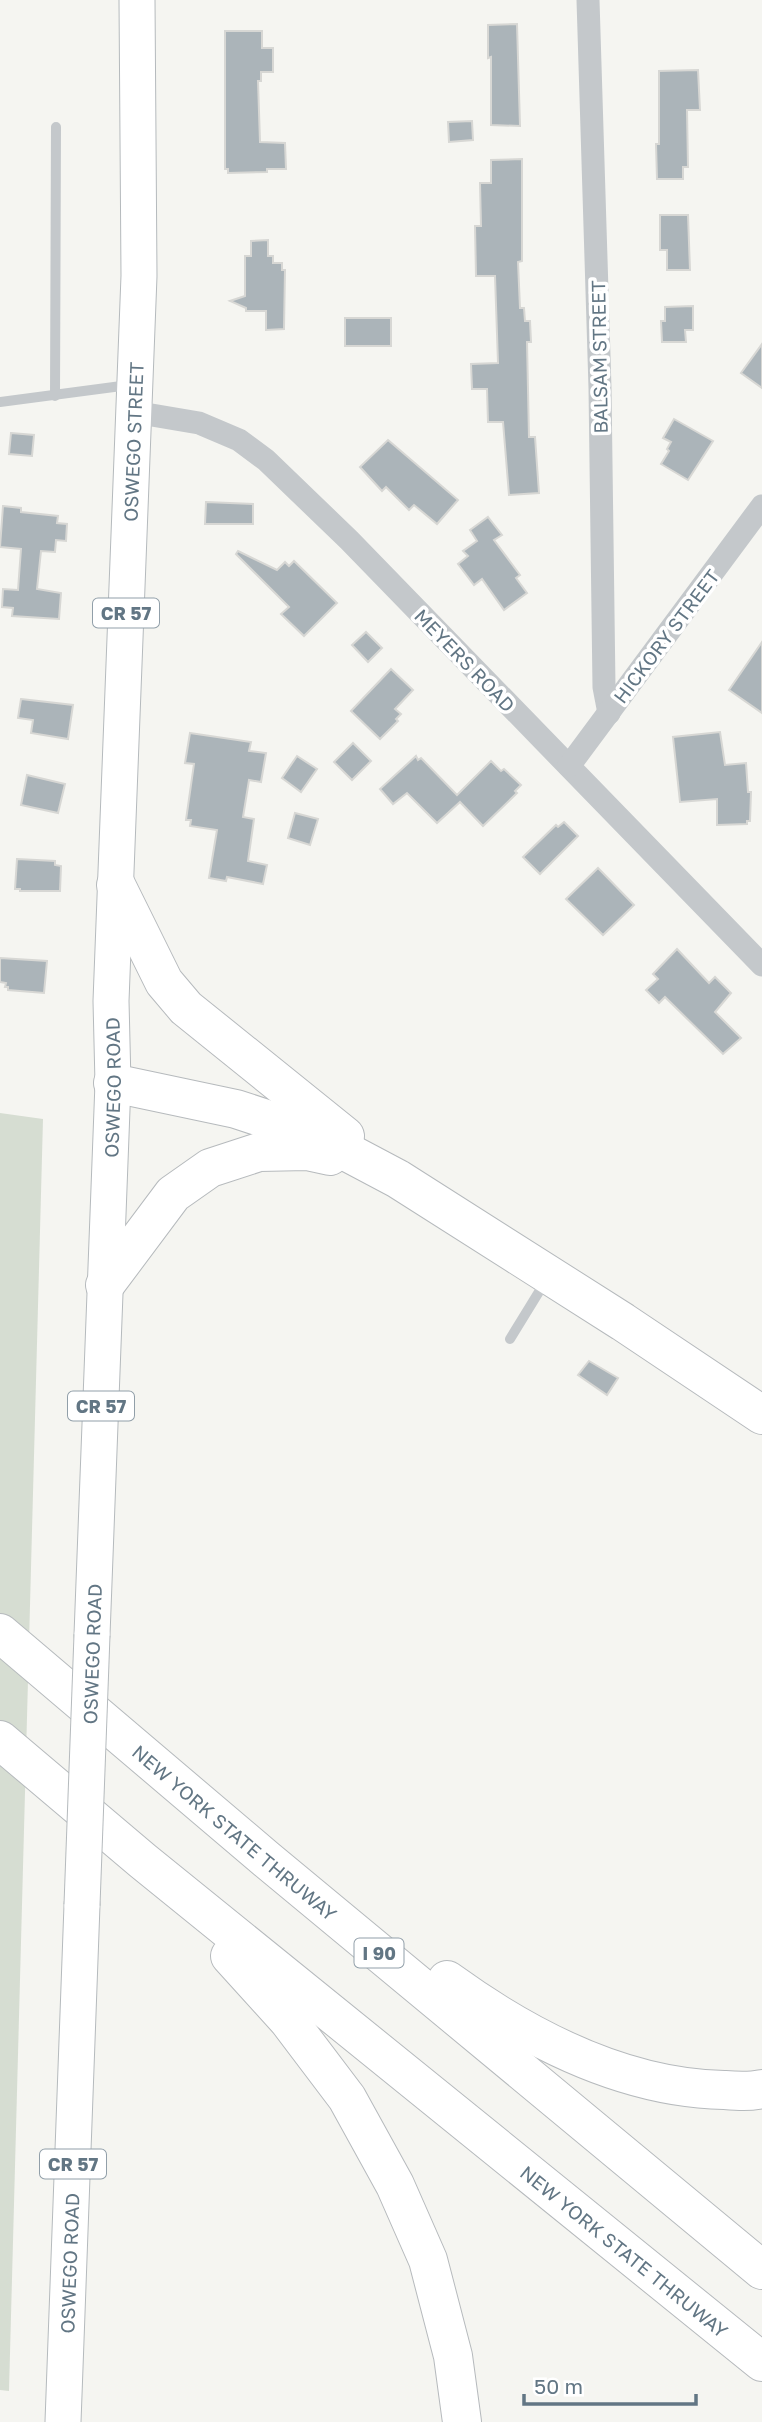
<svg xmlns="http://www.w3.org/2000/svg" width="762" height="2422" viewBox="0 0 762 2422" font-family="'Golos Text',sans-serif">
<rect width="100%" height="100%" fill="#f5f5f1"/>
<polygon fill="#d6ddd2" points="0,1113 43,1119 9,2391 0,2390"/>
<g fill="#abb4b9" stroke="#d7d7d4" stroke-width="2">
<polygon points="517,24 520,126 491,125 491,57 488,58 488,25"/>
<polygon points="225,31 262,31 262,48 273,48 273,72 261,72 261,81 258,81 260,142 285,143 286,169 267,169 267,172 228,173 228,169 225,169"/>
<polygon points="698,70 700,110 687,110 688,167 683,167 683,179 657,179 656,144 659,144 659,71"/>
<polygon points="472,121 473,140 449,142 448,122"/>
<polygon points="522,159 522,261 518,262 520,308 524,308 525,321 530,321 531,342 527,342 529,437 535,437 539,493 509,495 503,422 488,422 487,389 472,389 471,364 498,363 495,276 476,276 475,226 481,226 480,183 491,183 491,160"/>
<polygon points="660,215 688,215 690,270 667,270 667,250 660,250"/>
<polygon points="268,240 268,256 273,256 273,263 282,263 282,270 285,270 284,329 266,330 266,311 246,311 246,308 230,301 245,296 245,256 251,256 251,241"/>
<polygon points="693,306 693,330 685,330 686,342 662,342 661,321 665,321 665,307"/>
<rect x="345" y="318" width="46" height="28"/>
<polygon points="762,344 762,388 741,373"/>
<polygon points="674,419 713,441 688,480 661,464 669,451 667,449 671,442 663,438"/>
<polygon points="11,433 34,435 32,456 9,454"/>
<polygon points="388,440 458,500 437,524 414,505 409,510 386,487 382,491 360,467"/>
<polygon points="206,502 253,504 253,524 205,524"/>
<polygon points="3,506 21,508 21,512 58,516 57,523 67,524 66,541 56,540 55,552 41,551 37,589 61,593 59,619 12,616 13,608 2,607 3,589 18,590 21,549 0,547"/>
<polygon points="488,517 502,535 494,540 520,575 516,578 527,593 504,610 482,579 474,585 458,564 468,556 463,551 477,541 470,530"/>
<polygon points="238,551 277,570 285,562 289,566 294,561 337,603 304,636 281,614 289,607 236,554"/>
<polygon points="366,632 382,648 368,662 352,645"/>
<polygon points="762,642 762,713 729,690"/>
<polygon points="391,669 413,690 395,709 401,714 396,719 398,721 380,739 351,711"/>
<polygon points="21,699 73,705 68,739 31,733 33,720 18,718"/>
<polygon points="720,732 725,765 746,763 748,792 751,792 750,821 747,821 747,824 717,825 717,799 680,802 673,737"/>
<polygon points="190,733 251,742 249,751 266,753 261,782 249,780 243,817 254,819 248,861 267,865 263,884 227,877 226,881 209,878 217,830 190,826 191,820 186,820 194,764 185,763"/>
<polygon points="353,743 371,761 352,780 334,762"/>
<polygon points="297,756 317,769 301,792 282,778"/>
<polygon points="416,756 418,760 421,758 457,795 491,761 501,771 504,769 521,785 515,791 517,793 483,826 460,802 437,823 407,793 393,804 380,789"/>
<polygon points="27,775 65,784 58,813 21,805"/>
<polygon points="295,813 318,819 310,845 288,838"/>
<polygon points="564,822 578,836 540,874 523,857 556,825 558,827"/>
<polygon points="17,859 55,861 55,865 61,866 60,891 20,891 20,889 15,889"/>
<polygon points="598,868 634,905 603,935 566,899"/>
<polygon points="677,949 709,983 715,977 731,993 715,1012 741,1038 723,1054 665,997 659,1003 646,990 658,979 653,974"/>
<polygon points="0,958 47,961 44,993 8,990 8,987 5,987 6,983 0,982"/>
<polygon points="589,1361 618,1378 607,1395 578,1375"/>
</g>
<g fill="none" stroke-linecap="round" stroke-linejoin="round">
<g stroke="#b5babd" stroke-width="37">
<g id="primary">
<path id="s1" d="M92,1635l21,-552 -2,-82 28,-725 -2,-276"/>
<path id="s2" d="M63,2422l19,-517"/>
</g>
</g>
<g stroke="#b6babd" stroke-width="40">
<g id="highway">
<polyline points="116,885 164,982 186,1008 345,1136"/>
<polyline points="113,1083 236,1109 315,1135 398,1179 623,1322 762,1415"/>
<polyline points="105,1285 173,1194 210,1168 259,1152 307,1151 330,1156"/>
<path id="s3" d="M0,1633l266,226 496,411"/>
<path id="s4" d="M0,1740l143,121 619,501"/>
<polyline points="230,1956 288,2020 347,2098 395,2185 428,2260 453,2356 462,2422"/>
<path d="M447,1980c80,58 177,108 277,110 13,1 25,2 38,-1"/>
</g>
</g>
<g stroke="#c4c8cb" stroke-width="10">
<polyline points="55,396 56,127"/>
<polyline points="0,402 129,385"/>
<polyline points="510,1339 545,1282"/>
</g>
<g stroke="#c4c8cb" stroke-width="23">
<polyline points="588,0 600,388 604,687 609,713"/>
<polyline points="134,412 199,423 239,440 266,460 349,540 762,965"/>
<polyline points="569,766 762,506"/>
</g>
<use href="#primary" stroke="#fff" stroke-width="35"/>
<use href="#highway" stroke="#fff" stroke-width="38"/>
<g stroke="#b5babd" stroke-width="37" stroke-linecap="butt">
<polyline id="primary-bridge" points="82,1905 92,1635"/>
</g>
<use href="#primary-bridge" stroke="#fff" stroke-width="35"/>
</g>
<g text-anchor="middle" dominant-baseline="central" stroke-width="7" stroke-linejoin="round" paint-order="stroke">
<g fill="#fff" stroke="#919fa9" stroke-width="2">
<rect x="93" y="598.5" width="66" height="29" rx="5"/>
<rect x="68" y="1391.5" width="66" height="29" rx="5"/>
<rect x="354.5" y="1938.5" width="49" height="29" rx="5"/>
<rect x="40" y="2149.5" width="66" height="29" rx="5"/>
</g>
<g font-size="18" font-weight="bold" fill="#627684">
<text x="126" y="613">CR 57</text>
<text x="101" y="1406">CR 57</text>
<text x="379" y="1953">I 90</text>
<text x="73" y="2164">CR 57</text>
</g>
<g font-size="19" fill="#627684" stroke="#fff">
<text transform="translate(599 357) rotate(-91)">BALSAM STREET</text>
<text stroke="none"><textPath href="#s1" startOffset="1194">OSWEGO STREET</textPath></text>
<text transform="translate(666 636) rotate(-53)">HICKORY STREET</text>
<text transform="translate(465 660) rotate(46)">MEYERS ROAD</text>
<text stroke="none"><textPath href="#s1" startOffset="548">OSWEGO ROAD</textPath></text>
<text transform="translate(92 1654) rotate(-88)">OSWEGO ROAD</text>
<text stroke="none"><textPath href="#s3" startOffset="308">NEW YORK STATE THRUWAY</textPath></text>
<text stroke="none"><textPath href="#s4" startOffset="807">NEW YORK STATE THRUWAY</textPath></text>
<text stroke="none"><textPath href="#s2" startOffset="159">OSWEGO ROAD</textPath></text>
</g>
</g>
<path d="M524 2394v10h172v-10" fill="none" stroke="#627684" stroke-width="3.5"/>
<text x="534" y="2394" font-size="21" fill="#627684" stroke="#ffffff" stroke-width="5" paint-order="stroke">50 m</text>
</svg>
